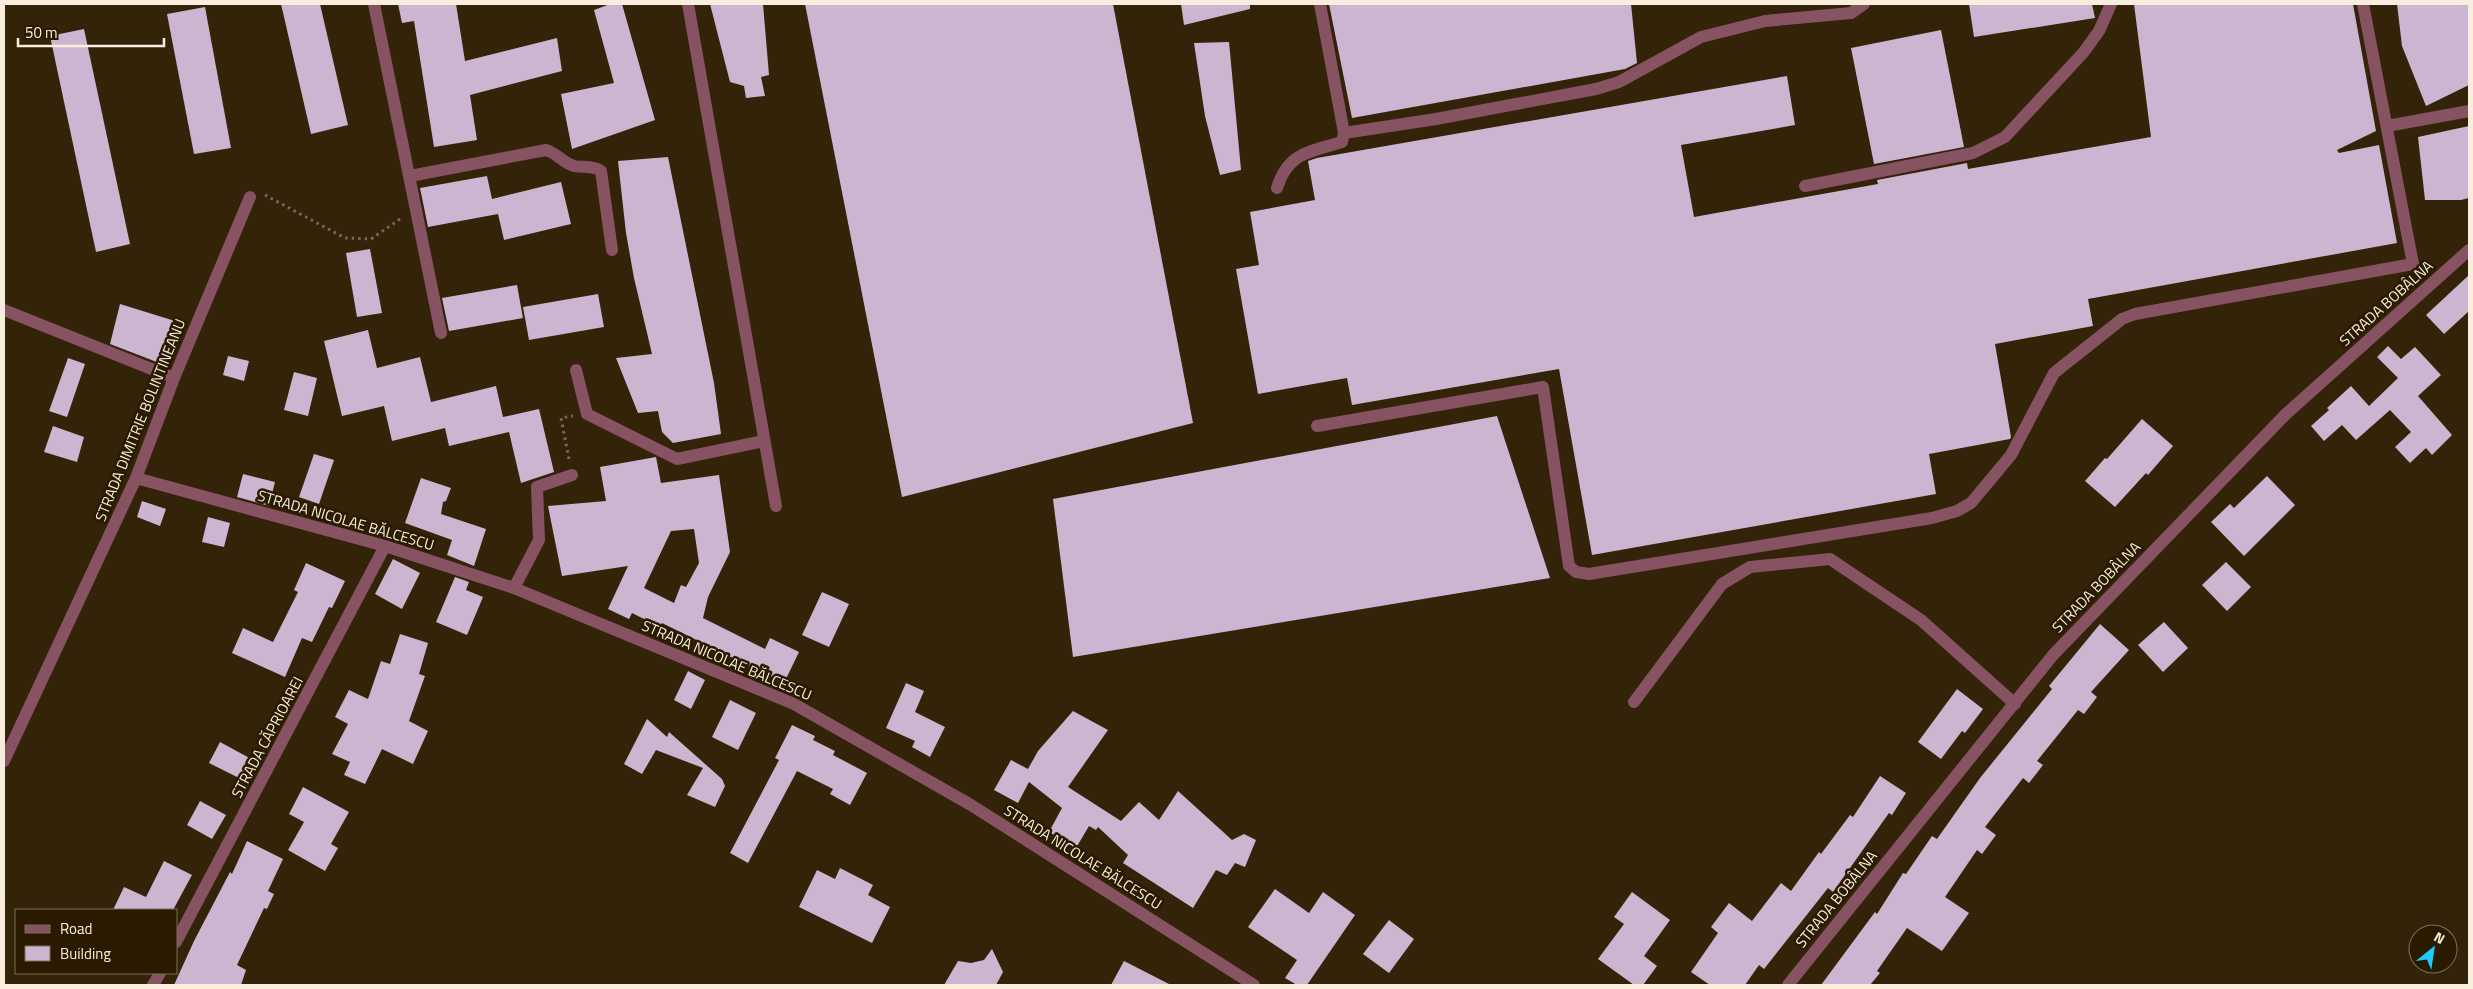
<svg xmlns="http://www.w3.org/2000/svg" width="2473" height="989" viewBox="0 0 2473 989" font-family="'Titillium Web',sans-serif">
<rect width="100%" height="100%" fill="#332308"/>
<g fill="#ccb5d1" fill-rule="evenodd">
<polygon points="281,4 320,4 348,125 311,134"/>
<polygon points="398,4 456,4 465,61 557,38 562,71 470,95 477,140 434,147 414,21 402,23"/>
<polygon points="610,4 622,4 655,120 572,149 561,94 614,83 594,10"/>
<polygon points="710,4 763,4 769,75 761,77 765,96 746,98 744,86 730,82"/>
<polygon points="805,4 1113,4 1193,423 902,497"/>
<polygon points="1181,4 1250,4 1250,9 1184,25"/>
<polygon points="1329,4 1631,4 1637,63 1625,69 1352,118"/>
<polygon points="1969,4 2092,4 2095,18 1974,37"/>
<polygon points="2134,4 2353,4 2376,131 2337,150 2339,153 2379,145 2397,243 2088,299 2093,326 1995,344 2011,437 2010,439 1929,454 1936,494 1592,555 1559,369 1352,405 1347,378 1258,394 1236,269 1259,265 1250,212 1315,200 1308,161 1317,158 1787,76 1795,125 1681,145 1694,217 1878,184 1877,180 1967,163 1968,169 2151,137"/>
<polygon points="2397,4 2469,4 2469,85 2426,106 2402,46"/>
<polygon points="205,7 231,148 194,154 167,14"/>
<polygon points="84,29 130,244 96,252 50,36"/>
<polygon points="1941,30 1964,147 1874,164 1851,48"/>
<polygon points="1229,42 1241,170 1220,175 1205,116 1194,43"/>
<polygon points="2469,126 2469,198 2461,200 2425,200 2418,137"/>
<polygon points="668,157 714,383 721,434 673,443 662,432 658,411 638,413 616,358 652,354 634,278 626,233 618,161"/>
<polygon points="487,176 492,199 561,182 571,224 504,240 498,214 428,227 420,188"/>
<polygon points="370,249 382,313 357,317 346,253"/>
<polygon points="2469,275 2469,311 2444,334 2426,315"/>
<polygon points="517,285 523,318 449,331 442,298"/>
<polygon points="598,294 604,327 529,340 523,307"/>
<polygon points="120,304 175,321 162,364 110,344"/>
<polygon points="368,330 377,368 420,357 431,402 496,386 503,417 539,409 554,472 521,483 509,432 449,446 445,428 392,441 384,406 342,416 324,341"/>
<polygon points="2388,346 2401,359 2415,347 2441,375 2418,396 2452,435 2432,455 2426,448 2410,463 2395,447 2411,432 2390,410 2356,440 2342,425 2324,441 2311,426 2329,410 2327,408 2351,386 2369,406 2398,378 2377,357"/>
<polygon points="228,356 249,361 244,381 223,375"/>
<polygon points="68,358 85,364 67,417 49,411"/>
<polygon points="294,372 317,378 308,416 284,410"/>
<polygon points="1497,416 1550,578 1073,657 1053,499"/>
<polygon points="2142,419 2173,446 2148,475 2146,473 2115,507 2085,481 2105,458 2107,459"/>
<polygon points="53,426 84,437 77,462 44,452"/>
<polygon points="314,454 334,460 319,504 299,497"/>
<path d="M656,457l5,26 58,-8 11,77 -22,45 -5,21 62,31 5,-11 29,14 -15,31 -122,-60 -2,4 -28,-14 -3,6 -21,-10 20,-43 -66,10 -14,-70 58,-5 -6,-34zM694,529l5,34 -13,24 -5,-2 -7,18 -30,-15 27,-57z"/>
<polygon points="243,474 275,482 269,506 237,497"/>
<polygon points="2267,476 2295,505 2244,556 2211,522 2230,504 2234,508"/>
<polygon points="421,478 451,488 446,501 443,502 441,514 486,529 474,566 447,555 452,540 405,523"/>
<polygon points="142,501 166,509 160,526 137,517"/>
<polygon points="208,517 230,523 224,547 202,542"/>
<polygon points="393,559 420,573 402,609 375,594"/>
<polygon points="2226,562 2251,587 2227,611 2202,585"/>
<polygon points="306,563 345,581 332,608 329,607 312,642 302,638 285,677 232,653 243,628 273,642 298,592 294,590"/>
<polygon points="455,577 469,582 466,590 483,597 467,635 436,622"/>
<polygon points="822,592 849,604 829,647 802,635"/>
<polygon points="2164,622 2188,648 2163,672 2138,645"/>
<polygon points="2100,624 2129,650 2091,692 2097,697 2084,714 2078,710 2037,761 2043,765 2029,783 2023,778 1985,827 1996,835 1982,854 1977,850 1945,897 1969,913 1942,951 1907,928 1877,971 1880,973 1870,985 1821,985 1875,912 1877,914 1903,873 1906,874 1932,836 1937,839 1980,778 2052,689 2049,686"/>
<polygon points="400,634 428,643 419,674 425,676 409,721 428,731 413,764 382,749 365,784 344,775 350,762 332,754 348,724 335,717 349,690 368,699 381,661 390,664"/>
<polygon points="688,671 705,680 691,709 674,700"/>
<polygon points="906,683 924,691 915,712 945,727 930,757 912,747 915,741 886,728"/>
<polygon points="1957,689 1983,709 1965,733 1962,731 1941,759 1918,742"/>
<polygon points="730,700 756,713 738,750 712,737"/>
<polygon points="1073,711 1108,730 1068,787 1121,821 1139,802 1159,820 1178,791 1232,840 1244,834 1256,840 1245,867 1235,863 1227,875 1216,870 1193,908 1123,863 1128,855 1098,827 1096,830 1089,826 1076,848 1049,832 1062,808 1029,782 1018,803 994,790 1011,760 1028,769 1038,751"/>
<polygon points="647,719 667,737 669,732 722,779 725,786 715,807 687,795 703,768 656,750 642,774 624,764"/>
<polygon points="792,725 815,736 813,740 835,751 833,755 867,773 850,805 830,794 833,789 797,771 748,863 730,853 779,760 775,758"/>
<polygon points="220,742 255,761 245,781 209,763"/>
<polygon points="1880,776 1906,793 1892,815 1889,813 1833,892 1828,888 1764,969 1759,965 1745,985 1710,985 1691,972 1718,933 1711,927 1729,903 1752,921 1781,883 1791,891 1819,852 1821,854 1850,815 1853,817"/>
<polygon points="303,787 349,812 331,844 338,848 325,871 288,850 304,822 289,814"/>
<polygon points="200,801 226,815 212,839 187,825"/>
<polygon points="247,841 283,859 268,891 274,894 267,909 264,908 237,965 246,970 241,985 174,985 194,941 230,872 232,874"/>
<polygon points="164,861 192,875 173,910 113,910 124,887 146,897"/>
<polygon points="840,868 873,885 868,895 890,907 872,943 799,907 817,870 835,879"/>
<polygon points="1275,889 1309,913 1323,892 1355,915 1307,985 1297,985 1285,978 1297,960 1248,927"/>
<polygon points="1632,892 1670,920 1644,956 1657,966 1643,985 1634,985 1598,959 1624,924 1614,917"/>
<polygon points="1389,920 1414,939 1389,973 1363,954"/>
<polygon points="992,949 1003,972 996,985 944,985 958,961 971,963 984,960"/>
<polygon points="1124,961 1171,985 1111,985"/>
</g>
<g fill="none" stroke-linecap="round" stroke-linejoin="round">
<g stroke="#786a53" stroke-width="3" stroke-dasharray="2.5 4" stroke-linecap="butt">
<polyline points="265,195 345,238 371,239 403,217"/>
<polyline points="569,459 561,418 573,416"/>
</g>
<g stroke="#875262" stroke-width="12">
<polyline points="374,4 441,333"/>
<polyline points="688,4 776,506"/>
<polyline points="1320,4 1344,133"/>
<polyline points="2387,126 2469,111"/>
<path d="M410,176l136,-26c11,3 17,13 28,16 9,2 18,-1 27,5l11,79"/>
<polyline points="1805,186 1973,153 2005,137 2083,53 2099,31 2111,4"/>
<path d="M1277,188c11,-36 33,-36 65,-46l2,-9 92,-14 160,-30 23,-7 82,-45 64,-16 86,-8 13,-9"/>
<polyline points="4,310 174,378"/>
<polyline points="576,370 587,414 677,459 764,441"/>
<polyline points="1317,426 1543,387 1569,566 1576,572 1589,574 1932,518 1957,511 1971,503 2011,455 2054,373 2122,319 2135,314 2413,264 2363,4"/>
<polyline points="136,478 385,546 514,588 794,704 971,805 1254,985"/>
<polyline points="514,588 539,540 537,487 572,475"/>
<polyline points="1634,702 1722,584 1750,567 1830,559 1921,620 2015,704"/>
<polyline points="4,761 136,478 174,378 250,197"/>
<polyline points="176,942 385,546"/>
<polyline points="153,985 160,973"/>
<polyline points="1788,985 2053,655 2286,414 2469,250"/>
</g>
</g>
<g text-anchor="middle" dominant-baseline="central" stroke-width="5" stroke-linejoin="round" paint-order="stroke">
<g font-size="15" fill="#f9eede" stroke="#291a00">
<text transform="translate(2386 303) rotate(-42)">STRADA BOBÂLNA</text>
<text transform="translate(140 420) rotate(-68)">STRADA DIMITRIE BOLINTINEANU</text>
<text transform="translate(346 520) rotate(16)">STRADA NICOLAE BĂLCESCU</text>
<text transform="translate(2096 587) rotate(-46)">STRADA BOBÂLNA</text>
<text transform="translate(727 660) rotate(23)">STRADA NICOLAE BĂLCESCU</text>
<text transform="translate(267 737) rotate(-62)">STRADA CĂPRIOAREI</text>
<text transform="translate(1083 857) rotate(32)">STRADA NICOLAE BĂLCESCU</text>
<text transform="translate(1836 899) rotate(-51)">STRADA BOBÂLNA</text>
</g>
</g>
<rect width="2473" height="989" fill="none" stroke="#f9eede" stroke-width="10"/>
<rect x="15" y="909" width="162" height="65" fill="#291a00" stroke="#7c6f59"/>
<rect x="25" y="925" width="25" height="8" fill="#875262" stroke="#7c6f59"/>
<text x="60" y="934" font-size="15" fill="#f9eede">Road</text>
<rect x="25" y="946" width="25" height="15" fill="#ccb5d1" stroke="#7c6f59"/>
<text x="60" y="959" font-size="15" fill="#f9eede">Building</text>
<g transform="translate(2433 949) rotate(30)"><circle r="24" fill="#291a00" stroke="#7c6f59"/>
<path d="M0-4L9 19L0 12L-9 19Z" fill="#20c9fd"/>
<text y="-8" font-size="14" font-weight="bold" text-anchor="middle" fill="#f9eede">N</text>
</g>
<path d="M18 38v8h146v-8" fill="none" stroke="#f9eede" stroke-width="2.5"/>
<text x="25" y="38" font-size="15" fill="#f9eede" stroke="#291a00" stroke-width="4" paint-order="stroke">50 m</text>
</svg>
